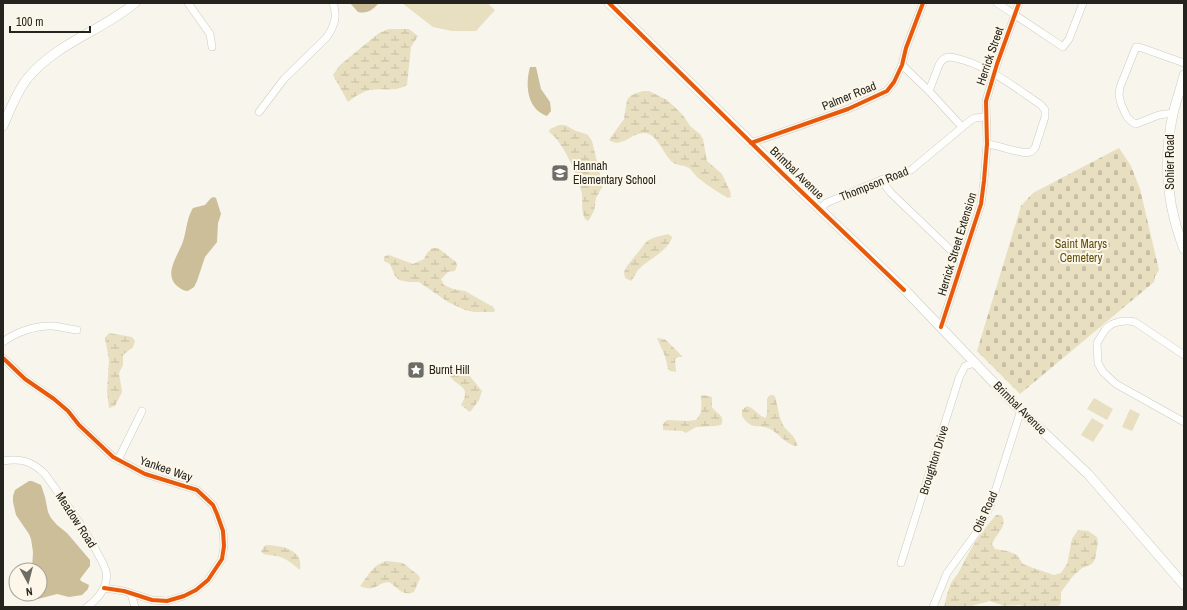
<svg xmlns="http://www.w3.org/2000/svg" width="1187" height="610" viewBox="0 0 1187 610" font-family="'Archivo Narrow',sans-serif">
<defs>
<pattern id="wetland-marsh" width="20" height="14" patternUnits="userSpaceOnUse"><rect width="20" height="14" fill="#e8dec0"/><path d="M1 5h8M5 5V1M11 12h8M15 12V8" fill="none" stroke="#c7bea5"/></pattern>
<pattern id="cemetery-stones" width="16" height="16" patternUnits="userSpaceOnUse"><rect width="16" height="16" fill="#e8dec0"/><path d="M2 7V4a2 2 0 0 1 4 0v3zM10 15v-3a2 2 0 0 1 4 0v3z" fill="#c7bea5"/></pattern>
</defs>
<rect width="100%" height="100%" fill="#f7f5ec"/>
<g fill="url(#wetland-marsh)">
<path d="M389,29h20l9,7 -7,11 -4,38c-11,7 -23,3 -36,5 -8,1 -17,7 -23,12l-15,-27 7,-10 39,-32z"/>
<path d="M643,91h6l18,9 16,15 7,11 10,8 3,5 4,22 15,13 8,17 1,6 -3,1c-11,-6 -21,-13 -31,-21 -3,-3 -5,-7 -8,-9 -7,-4 -12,-1 -19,-8 -6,-7 -13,-23 -21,-26 -15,-6 -26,16 -40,6l15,-21 3,-19c4,-6 10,-7 16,-9z"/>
<path d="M559,125h6l11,6 10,3 2,1 4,6 9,37 1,9 -6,11 -2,13 -5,9 -2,1c-7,-7 -4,-18 -5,-27 -3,-16 -19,-53 -33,-62l1,-3z"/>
<path d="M668,234l3,2 1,2c-7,16 -23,20 -34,32 -3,4 -4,8 -7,11l-6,-3 -1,-6 3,-6 20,-25 6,-3z"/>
<polygon points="432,248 438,248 456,262 457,265 455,271 448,272 441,279 444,285 453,289 465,291 493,307 495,310 494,312 474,312 465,310 448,302 419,282 409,282 399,280 395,276 390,264 384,261 384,258 385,256 389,255 413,264 424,259 427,253"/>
<polygon points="109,333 132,337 135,341 133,347 123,355 123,365 119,373 122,392 115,406 109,408 107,392 109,360 105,338"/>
<polygon points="657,338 664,339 667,341 683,357 678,357 675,359 676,372 670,371 668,369 665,356"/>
<path d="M451,366h7l6,3 18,22 -3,9 -9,12 -9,-7c12,-20 -4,-17 -13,-31l1,-6z"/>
<path d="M703,395l9,2v10c4,7 14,8 9,18l-6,1 -19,1 -10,6 -4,-2 -19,-1v-6l4,-4 20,1 9,-1c8,-8 5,-14 5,-24z"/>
<path d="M770,395h3l2,1 5,22 4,9 9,9 5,9 -2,1c-11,-2 -16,-12 -26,-17 -13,-6 -17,3 -28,-13v-6l5,-4c8,2 11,10 19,12l1,-6v-13z"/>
<path d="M996,515h5c8,10 -5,19 -9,29l3,5 12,2 10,4 6,9 10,4 21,7 7,-2 6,-9 5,-25 6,-9 10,1 9,6 1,5 -3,17 -3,5 -10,4 -9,8 -12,16v11l-3,4h-34l-4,-2 -16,1 -14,-5 -22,6h-24c2,-7 3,-15 6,-21 2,-6 7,-10 10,-16 10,-21 21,-38 36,-55z"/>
<path d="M267,545c15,1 37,4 33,25 -7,-6 -14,-12 -23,-14 -7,-1 -11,0 -16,-4l3,-6z"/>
<path d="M387,561l16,2 15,12 2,3 -6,14c-11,5 -17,-5 -25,-10 -14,1 -12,11 -29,4 9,-11 12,-21 27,-25z"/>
</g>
<polygon fill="url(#cemetery-stones)" points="1119,148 1131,166 1140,189 1159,270 1155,276 1154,282 1020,394 977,351 1021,206 1033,193"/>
<g fill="#e8dec0">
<polygon points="402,3 487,3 495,10 476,31 452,31 433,27"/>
<polygon points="1094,398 1113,409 1107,420 1087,409"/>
<polygon points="1130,409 1140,414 1132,431 1122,427"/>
<polygon points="1092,418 1104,425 1093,442 1081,435"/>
</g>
<g fill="#cbbe98">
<path d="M350,3h29c-7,7 -11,11 -21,9z"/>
<path d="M530,67h6l5,22 9,13 1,9 -4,5c-20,-7 -22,-31 -17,-49z"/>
<path d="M214,197l2,1 5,16 -3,9 -1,19 -12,15 -8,24 -3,6 -6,4c-4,0 -7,-2 -11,-5 -15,-13 4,-34 7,-48 3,-11 3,-20 9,-30l12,-3 6,-7z"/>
<polygon points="29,481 32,481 41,485 45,497 48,512 51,518 57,525 67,533 90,560 90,566 80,579 81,581 89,585 88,589 82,595 69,597 57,594 38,599 34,594 40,594 40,570 32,570 33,552 31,539 29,534 16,515 13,502 13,496 15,490"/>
</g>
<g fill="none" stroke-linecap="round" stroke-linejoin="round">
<g stroke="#cdcbc4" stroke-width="8">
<g id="minor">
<polyline points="188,3 210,34 212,47"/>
<polyline points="997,3 1063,47 1069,39 1083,3"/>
<polyline points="902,65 929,91"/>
<path d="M259,112l25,-33 42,-41c8,-11 12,-21 7,-35"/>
<polyline points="1173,113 1159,115 1136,124 1132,122 1127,117 1121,104 1119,95 1120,87 1136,47 1142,48 1184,63"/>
<path d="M962,127l-33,-36 10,-26c2,-4 5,-7 9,-8 5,0 11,2 15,3 29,9 53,28 78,45l4,5v7l-10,31 -4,4c-9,3 -32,-7 -44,-8"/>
<polyline points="751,143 848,109 887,91 894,82 902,65 906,48 923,3"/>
<polyline points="881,180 891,193 962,261"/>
<polyline points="820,209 826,203 881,180 911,170 971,120 975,118 985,117"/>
<polyline points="941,327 981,204 984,181 987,144 986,101 997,64 1019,3"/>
<path d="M1105,330c7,-9 20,-10 30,-8l49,33"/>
<polyline points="1103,333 1097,343 1098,363 1103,372 1116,384 1184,422"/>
<path d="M3,342c13,-10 33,-17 50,-16 8,1 16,3 24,4"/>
<polyline points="3,358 25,379 54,399 68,411 79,425 113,457 145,474 197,490 213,505 217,514 223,531 224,546 222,559 208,580 196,590 184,596 167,601 152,600 124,591 104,588"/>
<polyline points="118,460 142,411"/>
<path d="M3,461c17,-3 29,0 42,13 18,26 39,52 53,80 3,5 6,11 8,17 3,15 -8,28 -19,36"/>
<polyline points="901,563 959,378 965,366 975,363"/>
<polyline points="131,594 135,607"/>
<polyline points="933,607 947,573 979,529 991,504 1021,410"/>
</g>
</g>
<g stroke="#cdcbc4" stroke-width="10">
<g id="major">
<polyline points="609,3 784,175 907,292 1016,406 1088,474 1184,585"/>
<path d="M1184,75c-3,13 -8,26 -11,39 -10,46 -6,92 11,135"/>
<path d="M3,126c7,-16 13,-33 24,-47 29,-36 73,-47 108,-76"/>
</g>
</g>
<use href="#minor" stroke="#fefefc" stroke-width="7"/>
<use href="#major" stroke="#fefefc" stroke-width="9"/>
<g stroke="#fcf7e8" stroke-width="6">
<g id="cycleway">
<polyline points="609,3 784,175 904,290"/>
<polyline points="751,143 848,109 887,91 894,82 902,65 906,48 923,3"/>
<polyline points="941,327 981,204 984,181 987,144 986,101 997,64 1019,3"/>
<polyline points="3,358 25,379 54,399 68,411 79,425 113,457 145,474 197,490 213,505 217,514 223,531 224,546 222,559 208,580 196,590 184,596 167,601 152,600 124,591 104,588"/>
</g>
</g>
<use href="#cycleway" stroke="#e8590c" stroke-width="4"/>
</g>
<defs>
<g id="school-square" transform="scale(0.9)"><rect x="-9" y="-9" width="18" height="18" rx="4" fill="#6e6c66" stroke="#fcf7e8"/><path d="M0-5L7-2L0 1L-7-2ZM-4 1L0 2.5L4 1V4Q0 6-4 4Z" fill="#fff"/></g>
<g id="sight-square" transform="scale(0.9)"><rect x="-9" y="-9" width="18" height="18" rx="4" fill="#6e6c66" stroke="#fcf7e8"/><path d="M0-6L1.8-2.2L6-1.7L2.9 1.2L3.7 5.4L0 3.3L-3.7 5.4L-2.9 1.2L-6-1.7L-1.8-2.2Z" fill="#fff"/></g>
</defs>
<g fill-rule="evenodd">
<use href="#school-square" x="560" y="173"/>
<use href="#sight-square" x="416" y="370"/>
</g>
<g text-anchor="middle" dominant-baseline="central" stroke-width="4" stroke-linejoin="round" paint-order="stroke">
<g font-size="12" fill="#25231e" stroke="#fcf7e8">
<text transform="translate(990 56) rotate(-71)">Herrick Street</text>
<text transform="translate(849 96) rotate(-22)">Palmer Road</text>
<text transform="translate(1170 162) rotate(-90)">Sohier Road</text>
<text transform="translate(797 173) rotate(44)">Brimbal Avenue</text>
<text transform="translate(874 184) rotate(-22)">Thompson Road</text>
<text transform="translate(957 244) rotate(-73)">Herrick Street Extension</text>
<text transform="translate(1020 408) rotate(45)">Brimbal Avenue</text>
<text transform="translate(934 460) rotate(-73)">Broughton Drive</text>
<text transform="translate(166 469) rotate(19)">Yankee Way</text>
<text transform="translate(985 512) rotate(-66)">Otis Road</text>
<text transform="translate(76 520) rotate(57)">Meadow Road</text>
</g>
<g font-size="12" fill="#25231e" stroke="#fcf7e8" text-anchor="start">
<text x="573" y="166">Hannah<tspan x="573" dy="14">Elementary School</tspan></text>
<text x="429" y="370">Burnt Hill</text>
</g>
<g font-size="12" fill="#614e10" stroke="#fcf7e8">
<text x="1081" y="244">Saint Marys<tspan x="1081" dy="14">Cemetery</tspan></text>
</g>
</g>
<rect width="1187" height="610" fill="none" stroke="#25231e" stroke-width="8"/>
<g transform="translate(28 582) rotate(173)"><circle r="19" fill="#fcf7e8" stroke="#a6a297"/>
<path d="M0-3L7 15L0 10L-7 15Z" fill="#6e6c66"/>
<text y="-6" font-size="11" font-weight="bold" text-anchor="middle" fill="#25231e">N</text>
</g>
<path d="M10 26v6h80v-6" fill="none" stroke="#25231e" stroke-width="2"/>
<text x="16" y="26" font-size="12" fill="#25231e" stroke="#fcf7e8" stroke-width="3" paint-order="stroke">100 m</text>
</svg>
